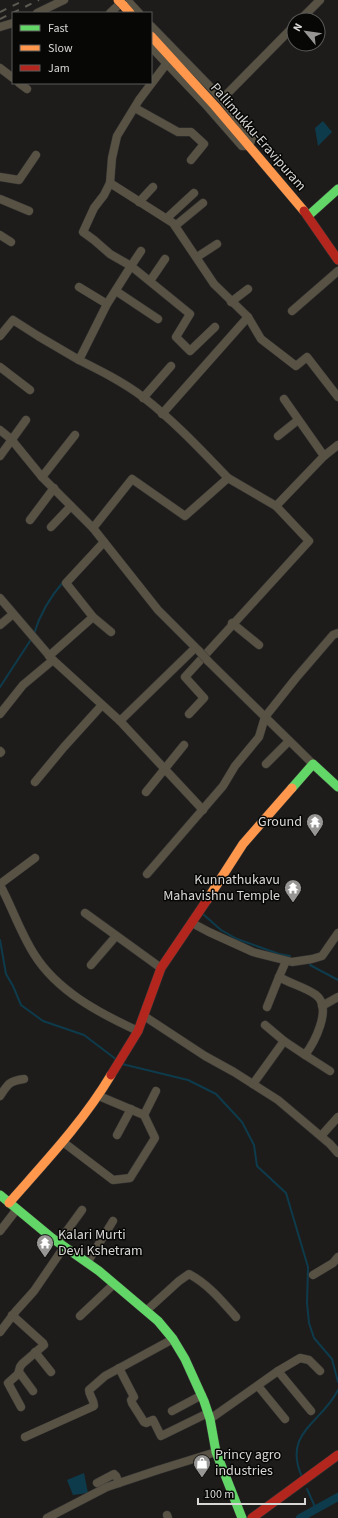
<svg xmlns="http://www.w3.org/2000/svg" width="338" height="1518" viewBox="0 0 338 1518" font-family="'Source Sans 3',sans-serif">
<rect width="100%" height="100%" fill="#1d1c1b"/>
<g fill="#0e3b4b">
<polygon points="323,121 332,132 318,146 315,128"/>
<polygon points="84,1473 88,1493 73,1495 67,1480"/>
</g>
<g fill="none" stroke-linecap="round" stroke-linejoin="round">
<g stroke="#0e3b4b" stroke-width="2">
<path d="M34,634c6,-21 16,-37 30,-53"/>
<polyline points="0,687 32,638"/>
<polyline points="204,915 221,930 237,939 279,954 290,956"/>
<polyline points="0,940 6,974 13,986 21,1005 43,1021 84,1035 117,1060"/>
<polyline points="310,965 338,980"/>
<polyline points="122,1064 188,1080 216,1094 242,1122 254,1145 257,1166 286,1193 308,1267 307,1303 309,1323 314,1338 332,1359 338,1382"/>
<path d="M302,1477c-20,-45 20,-54 36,-87"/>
<polyline points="307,1489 316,1509"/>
</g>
<polyline stroke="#0e3b4b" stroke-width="8" points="300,1518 338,1497"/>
<g stroke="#373635" stroke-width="9">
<g id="street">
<polyline points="127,0 139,13"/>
<polyline points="37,13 64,0"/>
<polyline points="110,13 124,0"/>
<polyline points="300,20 320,0"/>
<polyline points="151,26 222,99 252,138 249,146 242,146 207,106 151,47"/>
<polyline points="0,27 13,23"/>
<polyline points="0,68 13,78"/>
<polyline points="19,83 27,89"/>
<polyline points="222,99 294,26"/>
<polyline points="135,108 178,132 191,132 204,144 191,160"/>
<polyline points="0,177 19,180 36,155"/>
<polyline points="110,183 173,223 214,284 248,317 261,339 296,366 307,357 338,397"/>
<polyline points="0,199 29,211"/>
<polyline points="139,202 153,187"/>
<polyline points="167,218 194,193"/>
<polyline points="175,226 203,203"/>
<polyline points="0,235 11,242"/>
<polyline points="141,251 131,266 190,314 176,337 190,351 215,327"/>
<polyline points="197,257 217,244"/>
<polyline points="150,281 165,259"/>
<polyline points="79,287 107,304"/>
<polyline points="116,291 158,319"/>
<polyline points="231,302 248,289"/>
<polyline points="292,311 338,271"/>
<polyline points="0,336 13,320 38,336 79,360 107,304 131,266 110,254 94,240 83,232 94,208 104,195 110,183 112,158 117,136 139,100 167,63"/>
<path d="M79,360c22,11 44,22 64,37 31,24 58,53 85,81"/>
<polyline points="0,367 30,390"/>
<polyline points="143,398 171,366"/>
<polyline points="284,399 324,456"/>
<polyline points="162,414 248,317"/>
<polyline points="0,430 11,439 42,477 93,528 158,610 199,651"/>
<polyline points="278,436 298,420"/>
<polyline points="0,456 26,420"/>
<polyline points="42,477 75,435"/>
<polyline points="30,520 54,488"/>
<polyline points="51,527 71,506"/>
<polyline points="93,528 132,479 185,516 228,478 276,506 324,456 338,445"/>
<polyline points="0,598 53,660 120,721 203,810"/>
<polyline points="93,617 111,632"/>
<polyline points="232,623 259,645"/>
<polyline points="0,625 13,614"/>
<polyline points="49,656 93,617 66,583 104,542"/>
<polyline points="208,661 313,764"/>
<polyline points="0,714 23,685 53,660"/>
<polyline points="189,714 204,698 185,677 309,541 276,506"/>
<polyline points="120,721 195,648"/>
<polyline points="0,751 1,752 0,753"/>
<polyline points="266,764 289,741"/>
<polyline points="35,782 64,747 102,705"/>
<polyline points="146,792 184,745"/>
<polyline points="147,874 223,786 235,766 259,737 265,717 296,678 333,635 338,633"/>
<polyline points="0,884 35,858"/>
<path d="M0,885c12,22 20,47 34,69 23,37 65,59 104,77"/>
<polyline points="85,913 161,968"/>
<polyline points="192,923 209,932 253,952 292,962 312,959 322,956 338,933"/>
<polyline points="91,965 116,936"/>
<polyline points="322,1006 338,997"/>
<polyline points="267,1007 279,977"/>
<polyline points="144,1016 205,1056 234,1072 278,1100 330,1144 338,1153"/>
<polyline points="265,1025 284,1041"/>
<polyline points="305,1055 330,1071"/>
<path d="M253,1084l31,-43 21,14c9,-12 28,-47 11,-60 -11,-8 -25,-11 -37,-18l7,-16"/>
<path d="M0,1096c8,-12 9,-15 24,-17"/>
<polyline points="144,1115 156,1091"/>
<polyline points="117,1135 131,1109"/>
<polyline points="321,1136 338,1117"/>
<polyline points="63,1142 113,1180 130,1178 155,1138 144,1115 99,1096"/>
<polyline points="0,1231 17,1209"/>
<polyline points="58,1243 82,1210"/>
<polyline points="87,1263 113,1221"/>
<polyline points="313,1275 333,1263 338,1257"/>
<path d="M146,1311l33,-30 10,-7c19,10 33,27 47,43"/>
<polyline points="12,1315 43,1343 44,1345 22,1364 20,1367 18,1374 8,1383 21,1407"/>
<polyline points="80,1316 114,1284"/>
<polyline points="0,1332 16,1311 34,1291 64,1247"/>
<polyline points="35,1352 51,1372"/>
<polyline points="119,1368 134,1397 131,1400 132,1403 144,1422 146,1423 153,1420 161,1436 208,1413"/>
<polyline points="278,1371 311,1411"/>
<polyline points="19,1372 33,1391"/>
<polyline points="258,1386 285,1419"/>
<polyline points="172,1411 202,1395"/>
<polyline points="210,1419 278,1371 300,1358 309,1360 320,1371"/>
<path d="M25,1437l69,-31c0,-7 -5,-10 -5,-16l16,-14 68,-37"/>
<polyline points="97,1483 114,1474 116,1476 119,1483"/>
<polyline points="167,1515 168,1518"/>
<polyline points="47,1518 107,1487 158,1470 216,1452"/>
</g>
</g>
<g stroke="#373635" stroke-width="10">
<g id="fast">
<polyline points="308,216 338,189"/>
<polyline points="292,788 313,764 338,787"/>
<polyline points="0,1195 52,1238 99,1271 158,1321 173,1339 185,1359 204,1401 210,1419 216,1452 242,1518"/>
</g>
</g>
<g stroke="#373635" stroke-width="10">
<g id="slow">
<polyline points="123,5 130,13"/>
<polyline points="151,36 215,106 304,211"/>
<polyline points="207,900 243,844 292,788"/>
<path d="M9,1203c36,-41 74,-81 102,-128"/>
</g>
</g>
<g stroke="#373635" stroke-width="10">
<g id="jam">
<polyline points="304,211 338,260"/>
<polyline points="111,1075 138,1031 161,968 207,900"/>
<polyline points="252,1518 338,1455"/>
</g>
</g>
<use href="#street" stroke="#585244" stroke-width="8"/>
<use href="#fast" stroke="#63d668" stroke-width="9"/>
<use href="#slow" stroke="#ff974d" stroke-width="9"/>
<use href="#jam" stroke="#b3261e" stroke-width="9"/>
<g stroke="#5e5b53" stroke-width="2" stroke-dasharray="7 7" stroke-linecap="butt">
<polyline points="0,12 25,0"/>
<polyline points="0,19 39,0"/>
</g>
<g stroke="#373635" stroke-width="9" stroke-linecap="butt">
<polyline id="street-bridge" points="199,651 208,661"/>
</g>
<g stroke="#373635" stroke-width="10" stroke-linecap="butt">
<polyline id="slow-bridge" points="118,0 123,5"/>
</g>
<use href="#street-bridge" stroke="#585244" stroke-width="8"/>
<use href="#slow-bridge" stroke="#ff974d" stroke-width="9"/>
</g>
<defs>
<g id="temple-pin" transform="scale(0.9)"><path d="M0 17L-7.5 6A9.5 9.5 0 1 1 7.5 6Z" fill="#979694" stroke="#070706"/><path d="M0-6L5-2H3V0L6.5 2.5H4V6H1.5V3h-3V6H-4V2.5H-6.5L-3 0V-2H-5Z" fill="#fff"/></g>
<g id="shop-pin" transform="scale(0.9)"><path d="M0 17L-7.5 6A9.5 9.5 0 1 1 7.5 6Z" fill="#979694" stroke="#070706"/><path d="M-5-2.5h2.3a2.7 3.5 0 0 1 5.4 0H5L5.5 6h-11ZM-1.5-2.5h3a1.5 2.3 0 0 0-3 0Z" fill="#fff"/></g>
</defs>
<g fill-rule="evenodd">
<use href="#temple-pin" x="315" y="822"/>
<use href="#temple-pin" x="293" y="888"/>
<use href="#temple-pin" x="45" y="1243"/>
<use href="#shop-pin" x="202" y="1463"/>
</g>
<g text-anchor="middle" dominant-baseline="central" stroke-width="3" stroke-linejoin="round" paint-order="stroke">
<g font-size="14" fill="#d8d7d5" stroke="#070706">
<text transform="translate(258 137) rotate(49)">Pallimukku-Eravipuram</text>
</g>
<g font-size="14" fill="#d8d7d5" stroke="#070706" text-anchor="end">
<text x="302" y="822">Ground</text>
<text x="280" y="880">Kunnathukavu<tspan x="280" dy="16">Mahavishnu Temple</tspan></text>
<text x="58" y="1235" text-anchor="start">Kalari Murti<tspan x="58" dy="16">Devi Kshetram</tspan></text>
<text x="215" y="1455" text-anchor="start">Princy agro<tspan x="215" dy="16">industries</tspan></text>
</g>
</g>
<rect x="12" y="12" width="140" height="72" fill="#070706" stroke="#5b5a59"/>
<rect x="20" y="25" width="20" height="6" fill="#63d668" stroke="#5b5a59"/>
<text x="48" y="32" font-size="12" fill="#d8d7d5">Fast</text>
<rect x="20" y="45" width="20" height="6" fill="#ff974d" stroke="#5b5a59"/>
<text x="48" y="52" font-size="12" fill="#d8d7d5">Slow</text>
<rect x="20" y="65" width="20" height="6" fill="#b3261e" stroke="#5b5a59"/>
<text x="48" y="72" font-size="12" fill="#d8d7d5">Jam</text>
<g transform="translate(306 32) rotate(299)"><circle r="19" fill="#070706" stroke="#5b5a59"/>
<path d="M0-3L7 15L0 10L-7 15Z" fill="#979694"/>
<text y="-6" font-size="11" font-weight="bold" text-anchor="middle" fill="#d8d7d5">N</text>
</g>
<path d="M198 1498v6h107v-6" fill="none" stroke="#d8d7d5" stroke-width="2"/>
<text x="204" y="1498" font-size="12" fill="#d8d7d5" stroke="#070706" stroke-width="3" paint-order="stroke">100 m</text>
</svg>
